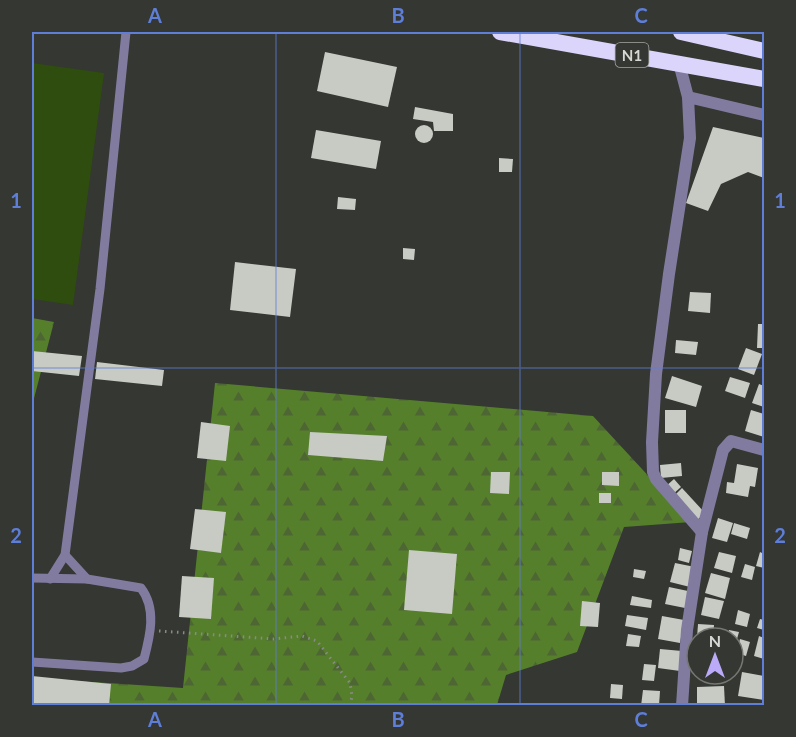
<svg xmlns="http://www.w3.org/2000/svg" width="796" height="737" viewBox="0 0 796 737" font-family="Lato,sans-serif">
<defs>
<pattern id="forest-firs" width="22" height="20" patternUnits="userSpaceOnUse" patternTransform="scale(1.5)"><rect width="22" height="20" fill="#557f2b"/><path d="M5 1l3.5 6h-7zM16 11l3.5 6h-7z" fill="#4d6633"/></pattern>
</defs>
<rect width="100%" height="100%" fill="#343732"/>
<polygon fill="#2f4d0e" points="32,63 104,73 73,305 32,299"/>
<g fill="url(#forest-firs)">
<polygon points="32,318 54,322 32,406"/>
<polygon points="215,383 593,416 691,522 624,527 577,652 506,675 497,705 32,705 32,678 183,688"/>
</g>
<g fill="#c7cbc4">
<polygon points="325,52 397,67 388,107 317,91"/>
<polygon points="415,107 453,114 453,131 434,131 433,122 413,119"/>
<circle cx="424" cy="134" r="9"/>
<polygon points="713,127 764,138 764,178 748,172 721,184 708,211 686,203"/>
<polygon points="316,130 381,141 376,169 311,158"/>
<polygon points="499,158 513,159 512,172 499,172"/>
<polygon points="338,197 356,199 355,210 337,209"/>
<polygon points="403,248 415,249 414,260 403,259"/>
<polygon points="235,262 296,269 290,317 230,310"/>
<polygon points="690,292 711,293 710,313 688,311"/>
<polygon points="758,324 764,324 764,348 757,348"/>
<polygon points="676,340 698,342 696,355 675,353"/>
<polygon points="746,348 762,354 754,375 738,369"/>
<polygon points="32,351 82,356 79,376 32,371"/>
<polygon points="97,362 164,370 162,386 95,379"/>
<polygon points="672,376 702,386 696,407 665,398"/>
<polygon points="730,377 750,383 745,398 725,391"/>
<polygon points="759,384 764,386 764,407 752,403"/>
<rect x="665" y="410" width="21" height="23"/>
<polygon points="751,410 764,414 764,437 745,431"/>
<polygon points="201,422 230,426 226,461 197,458"/>
<polygon points="310,432 387,436 383,461 308,455"/>
<polygon points="681,463 682,476 661,478 660,465"/>
<polygon points="737,464 758,468 755,487 750,486 748,497 726,493 727,482 734,483"/>
<polygon points="491,472 510,472 509,494 490,493"/>
<polygon points="602,472 619,472 619,486 602,485"/>
<polygon points="674,479 681,487 672,495 665,487"/>
<polygon points="682,488 705,513 695,522 673,497"/>
<rect x="599" y="493" width="12" height="10"/>
<polygon points="195,509 226,512 221,553 190,549"/>
<polygon points="718,518 733,523 727,542 712,538"/>
<polygon points="734,523 750,528 747,539 731,534"/>
<polygon points="680,548 692,551 689,563 678,560"/>
<polygon points="409,550 457,554 452,614 404,610"/>
<polygon points="719,552 736,556 732,573 714,568"/>
<polygon points="760,552 764,554 764,568 756,566"/>
<polygon points="675,563 695,567 690,587 670,582"/>
<polygon points="745,564 755,567 752,580 741,577"/>
<polygon points="634,569 646,571 644,579 633,577"/>
<polygon points="711,573 730,578 725,599 705,593"/>
<polygon points="182,576 214,578 211,619 179,617"/>
<polygon points="669,587 688,591 685,608 665,604"/>
<polygon points="632,596 652,600 651,608 630,605"/>
<polygon points="705,597 724,601 719,619 701,615"/>
<polygon points="582,601 600,603 598,627 580,626"/>
<polygon points="738,610 750,614 747,627 735,624"/>
<polygon points="627,615 648,618 646,630 625,626"/>
<polygon points="662,616 684,620 680,643 658,639"/>
<polygon points="760,619 764,620 764,630 757,628"/>
<polygon points="698,624 714,625 713,638 697,638"/>
<polygon points="729,630 739,632 735,646 733,645 733,638 727,638"/>
<polygon points="628,634 641,636 639,647 626,646"/>
<polygon points="759,636 764,638 764,659 754,656"/>
<polygon points="740,639 750,642 746,656 736,653"/>
<polygon points="660,649 682,651 680,671 658,668"/>
<polygon points="644,664 656,665 654,681 642,680"/>
<polygon points="742,672 764,676 764,700 738,696"/>
<polygon points="32,676 111,684 109,706 32,706"/>
<polygon points="611,684 623,685 622,699 610,698"/>
<polygon points="724,686 725,706 697,706 697,687"/>
<polygon points="643,690 660,691 659,706 641,706"/>
</g>
<g fill="none" stroke-linecap="round" stroke-linejoin="round">
<polyline stroke="#888b87" stroke-width="3" stroke-dasharray="1.5 4.5" stroke-linecap="butt" points="159,631 274,639 302,636 317,641 350,683 352,696 350,706"/>
<g stroke="#827ba0" stroke-width="9">
<polyline points="65,555 87,579"/>
<path d="M32,578l55,1 54,9c16,21 9,48 3,71l-12,7 -11,2 -89,-6"/>
<polyline points="50,579 65,555 100,289 126,32"/>
</g>
<g stroke="#827ba0" stroke-width="12">
<polyline points="679,63 688,97"/>
<polyline points="702,532 656,479 653,472 652,442 656,374 669,274 690,138 688,97 764,115"/>
<polyline points="682,706 687,630 702,532 723,450 731,441 764,450"/>
</g>
<g stroke="#dbd4fb" stroke-width="16">
<polyline points="500,32 764,79"/>
<polyline points="681,32 764,51"/>
</g>
</g>
<path fill="none" stroke="#5e7ed7" stroke-width="1.5" stroke-opacity="0.55" d="M276,32v674M520,32v674M32,368h732"/>
<g text-anchor="middle" dominant-baseline="central" stroke-width="6" stroke-linejoin="round" paint-order="stroke">
<rect fill="#343732" stroke="#a5a8a4" stroke-width="1.5" x="615.5" y="43" width="33" height="24" rx="4.5"/>
<g font-size="15" font-weight="bold" fill="#d6d8d5">
<text x="632" y="55">N1</text>
</g>
</g>
<rect width="796" height="737" fill="none" stroke="#343732" stroke-width="66"/>
<g transform="translate(715 656)"><circle r="28" fill="#343732" stroke="#757773" stroke-width="1.5"/>
<path d="M0-4.5L10 22L0 15L-10 22Z" fill="#baaaf7"/>
<text y="-9" font-size="16" font-weight="bold" text-anchor="middle" fill="#d6d8d5">N</text>
</g>
<rect x="33" y="33" width="730" height="671" fill="none" stroke="#5e7ed7" stroke-width="2"/>
<g font-size="20" text-anchor="middle" font-weight="bold" fill="#5e7ed7">
<text x="155" y="23">A</text>
<text x="398" y="23">B</text>
<text x="641" y="23">C</text>
<text x="16" y="208">1</text>
<text x="780" y="208">1</text>
<text x="16" y="543">2</text>
<text x="780" y="543">2</text>
<text x="155" y="727">A</text>
<text x="398" y="727">B</text>
<text x="641" y="727">C</text>
</g>
</svg>
